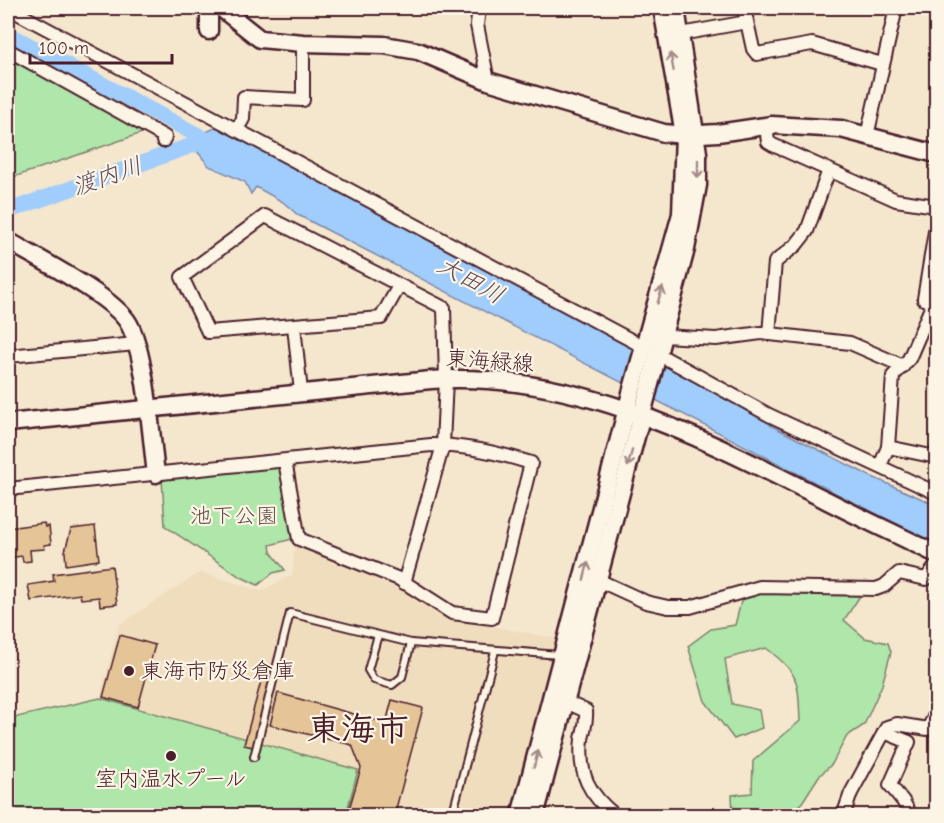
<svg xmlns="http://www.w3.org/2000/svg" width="944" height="823" viewBox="0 0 944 823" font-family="'Comic Neue','Klee One',sans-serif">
<rect width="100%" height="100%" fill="#f5e7ce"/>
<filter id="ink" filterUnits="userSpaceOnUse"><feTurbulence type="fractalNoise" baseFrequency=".0167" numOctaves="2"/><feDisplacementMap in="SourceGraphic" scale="12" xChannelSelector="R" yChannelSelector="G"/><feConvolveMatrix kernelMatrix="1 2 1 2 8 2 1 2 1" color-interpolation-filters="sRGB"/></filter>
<g filter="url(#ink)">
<polygon fill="#f0ddbe" points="295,543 416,597 447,618 555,638 554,665 512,815 346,815 358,770 100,698 119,625 200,572 261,591 292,575"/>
<g fill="#afe6aa" stroke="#7c826a" stroke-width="1.5">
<polygon points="8,55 142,126 142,133 8,179"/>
<polygon points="280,466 292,539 270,545 271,552 285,570 273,573 258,585 239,576 165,526 162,479"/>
<path d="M862,593l-18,27 21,18 23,5 3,9 -9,33 -18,40 -17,11 -15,28 -13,12 -25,39 -61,1 -1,-21 20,-2 1,-32 47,-40c-2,-41 0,-47 -34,-73l-41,11 7,45 27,6 3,18 -28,11 -29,-38 -17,-55 23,-17 24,-4 8,-31z"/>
<polygon points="100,698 358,770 346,815 8,815 8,719"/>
</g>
<polygon fill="#a0cdfb" stroke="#7e87a8" stroke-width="1.5" points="217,127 411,228 411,231 454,254 458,254 770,419 770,425 870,476 936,505 936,544 853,502 851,505 848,503 849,500 298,215 283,202 256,187 251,194 245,182 209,166 188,140"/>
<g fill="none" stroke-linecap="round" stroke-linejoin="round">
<g stroke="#a0cdfb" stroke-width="16">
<polyline points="8,34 216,145"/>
<polyline points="8,211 207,140"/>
</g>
</g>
<g fill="#e5c597" stroke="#4a1f2b" stroke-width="1.5">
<polygon points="44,523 45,527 49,526 51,544 44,545 45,549 30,550 31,561 23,562 22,556 8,558 8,528"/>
<polygon points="95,526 99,560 66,565 65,551 71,529"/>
<polygon points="112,566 117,604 100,606 99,597 81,599 80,594 31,601 28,585 54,581 53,574"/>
<polygon points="120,635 155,645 138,707 103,697"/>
<polygon points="264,670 273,672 253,747 244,745"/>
<polygon points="278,693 386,723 392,700 423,708 394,816 347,816 361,768 352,745 270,725"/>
</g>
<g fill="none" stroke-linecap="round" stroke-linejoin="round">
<g stroke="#4a1f2b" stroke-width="10">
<g id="lane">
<polyline points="378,635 368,670 374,680 392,685 402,677 411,643"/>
<polyline points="254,757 290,613 411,643 559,655"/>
<polyline points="452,816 495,651"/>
</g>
</g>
<g stroke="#4a1f2b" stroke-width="16">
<g id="street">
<polyline points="8,8 644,347"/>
<polyline points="479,8 477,25 488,81"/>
<polyline points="744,8 753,49 757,54 812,44 882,64"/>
<polyline points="681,34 747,22"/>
<polyline points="8,50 165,137 163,141"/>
<polyline points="766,126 768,142 773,145 896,200 936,206"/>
<polyline points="237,129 243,119 244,97 303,100 303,43"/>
<polyline points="867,136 896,8"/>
<polyline points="399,286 381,318 208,332 182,277 265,216 444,308 446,379 443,445 404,583"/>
<polyline points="294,326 301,392"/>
<polyline points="769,334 775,262 796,245 807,231 829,170"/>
<polyline points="663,336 716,339 761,333 850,343 903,366"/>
<polyline points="658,354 769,415 936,493"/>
<polyline points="8,356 136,344"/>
<polyline points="888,447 936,457"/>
<polyline points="880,466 888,447 893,376 909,359 933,303 924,299 936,225"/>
<path d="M8,489l423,-44c33,0 68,8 100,18l-39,155 -40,-5 -53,-34 -100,-40 -14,-78"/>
<polyline points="598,580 646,602 668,607 690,607 760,587 876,589 884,586 899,573 926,579 936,566"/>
<path d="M566,702l20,9c1,10 -2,18 -4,28 -4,35 7,56 34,77"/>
<polyline points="884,732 909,742 890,785 903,801 911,816"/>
<polyline points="843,816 851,793 887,727 897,724 928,729 936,713"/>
</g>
</g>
<g stroke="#4a1f2b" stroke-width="21">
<g id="secondary">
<polyline points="221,8 260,39 303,43 384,45 418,51 488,81 664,133 684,135 718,133 772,125 841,129 936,154"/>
<polyline points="209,31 209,12 214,8"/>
<path d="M8,241c29,17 106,56 121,83 17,31 22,112 27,150"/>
<path d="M8,423l423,-43c142,-10 271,58 395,120 37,19 74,36 110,54"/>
<polyline points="520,816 631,393 681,214 684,135 662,8"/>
<polyline points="535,816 686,249 698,185 698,153 676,8"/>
</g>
</g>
<use href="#lane" stroke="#fcf5e5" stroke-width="6"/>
<use href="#street" stroke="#fcf5e5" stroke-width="12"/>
<use href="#secondary" stroke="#fcf5e5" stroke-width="16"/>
</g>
<defs><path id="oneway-shaft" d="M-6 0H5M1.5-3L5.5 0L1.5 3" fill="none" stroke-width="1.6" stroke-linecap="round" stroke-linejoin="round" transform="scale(1.5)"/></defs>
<g stroke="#a38a88">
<use href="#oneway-shaft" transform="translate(672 62) rotate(-100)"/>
<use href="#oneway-shaft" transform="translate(698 169) rotate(90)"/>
<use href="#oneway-shaft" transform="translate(660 295) rotate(-73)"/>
<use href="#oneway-shaft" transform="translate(630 458) rotate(105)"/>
<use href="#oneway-shaft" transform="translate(586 571) rotate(-76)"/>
<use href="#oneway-shaft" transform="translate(536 759) rotate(-75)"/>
</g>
</g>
<g fill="#4a1f2b" stroke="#fcf5e5" stroke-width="2">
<circle cx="129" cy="671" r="6"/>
<circle cx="171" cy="756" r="6"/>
</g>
<g text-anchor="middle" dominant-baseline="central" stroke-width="4.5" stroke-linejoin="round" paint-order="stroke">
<g font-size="22" fill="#4a1f2b" stroke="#fcf5e5">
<text transform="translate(490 361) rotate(4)">東海緑線</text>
</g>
<g font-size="22" fill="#63514b" stroke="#fcf5e5">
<text x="234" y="516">池下公園</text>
</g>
<g font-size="22" fill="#4a1f2b" stroke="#fcf5e5" text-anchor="start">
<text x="141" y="671">東海市防災倉庫</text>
<text x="171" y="779" text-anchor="middle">室内温水プール</text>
</g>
<g font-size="24" font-style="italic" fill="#604a5f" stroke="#fcf5e5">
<text transform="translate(107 176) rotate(-19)">渡内川</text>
<text transform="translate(471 280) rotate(29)">大田川</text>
</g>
<g font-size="34" font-weight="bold" fill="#4a1f2b" stroke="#fcf5e5">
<text x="358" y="729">東海市</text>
</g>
</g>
<rect width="944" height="823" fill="none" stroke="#fcf5e5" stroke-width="30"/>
<rect x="15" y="15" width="914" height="793" fill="none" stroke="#4a1f2b" stroke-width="2" filter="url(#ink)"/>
<path d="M30 54v9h142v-9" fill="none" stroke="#4a1f2b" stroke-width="3"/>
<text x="39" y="54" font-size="18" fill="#4a1f2b" stroke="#fcf5e5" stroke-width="4.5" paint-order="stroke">100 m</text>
</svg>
